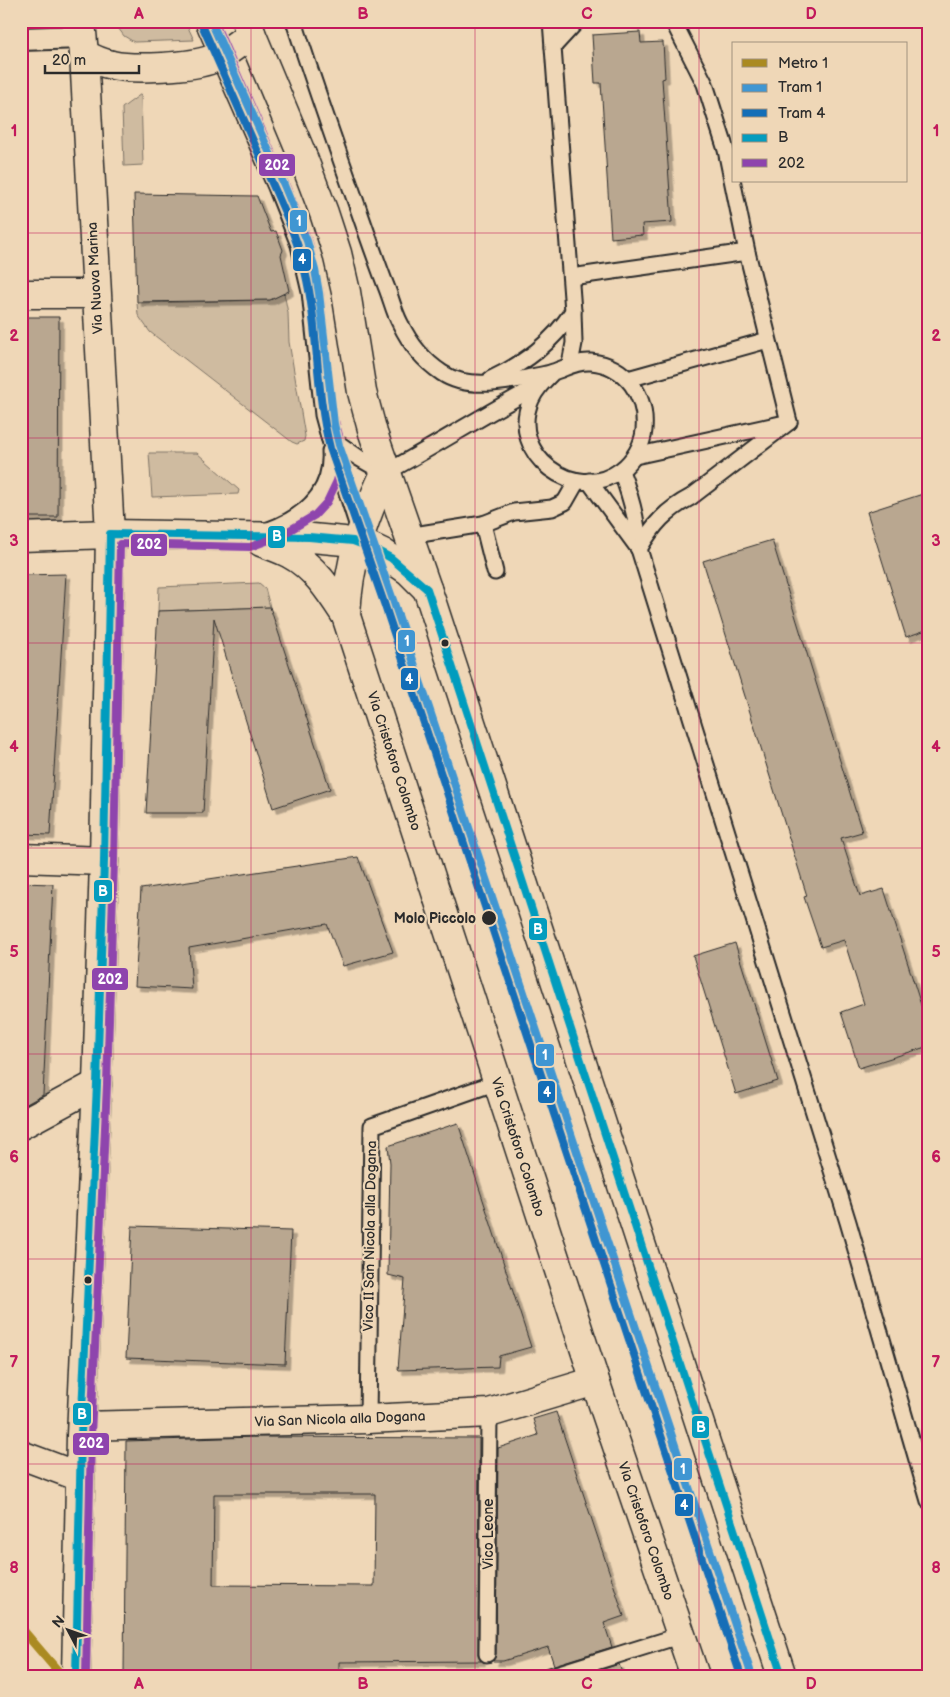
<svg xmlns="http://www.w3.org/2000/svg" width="950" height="1697" viewBox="0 0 950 1697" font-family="'Balsamiq Sans',sans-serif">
<defs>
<filter id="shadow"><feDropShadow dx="4.5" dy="4.5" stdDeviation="0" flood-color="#0004"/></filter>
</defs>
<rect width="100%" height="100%" fill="#efd7b7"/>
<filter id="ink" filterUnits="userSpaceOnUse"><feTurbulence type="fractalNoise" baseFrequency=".02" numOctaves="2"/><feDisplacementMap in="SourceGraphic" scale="10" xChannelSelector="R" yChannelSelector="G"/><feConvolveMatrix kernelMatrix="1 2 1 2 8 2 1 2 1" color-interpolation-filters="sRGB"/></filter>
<g filter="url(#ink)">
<g fill="#cfbba0" stroke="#7d7366">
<polygon points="113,21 185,21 194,40 134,42 124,36"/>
<polygon points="141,94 143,165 124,166 122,108"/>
<polygon points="284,293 288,313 289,342 305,436 304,441 297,444 292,442 150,332 138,315 137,303 270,300"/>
<polygon points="197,453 239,490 238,494 152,497 149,453"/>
<polygon points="259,583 265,588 270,607 158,611 159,587"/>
</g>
<g fill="#b9a790" stroke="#2b2b2b" fill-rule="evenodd" filter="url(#shadow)">
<polygon points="640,32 641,43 663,42 665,78 662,79 672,222 642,224 643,235 611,238 601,83 595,83 592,35"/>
<polygon points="134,194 257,196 271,232 276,231 283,250 281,255 289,291 270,300 137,302"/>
<polygon points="21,317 59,317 58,517 21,517"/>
<polygon points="929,492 929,629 906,637 867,512"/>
<polygon points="772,540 862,832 841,838 860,896 884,889 929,1030 929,1046 859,1068 841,1012 864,1004 844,940 821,947 804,897 807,896 703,561"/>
<polygon points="66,574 50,835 21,834 21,575"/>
<polygon points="270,607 330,789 273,808 214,618 203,813 146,813 158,611"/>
<polygon points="358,857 393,952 343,966 327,924 189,948 192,989 135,986 141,889"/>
<polygon points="21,883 53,884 43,1095 21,1107"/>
<polygon points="735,943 778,1081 736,1094 693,956"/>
<polygon points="458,1123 531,1347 499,1356 498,1367 398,1370 405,1279 388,1275 390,1163 388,1146"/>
<polygon points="132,1226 291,1231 285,1364 126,1358"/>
<polygon points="556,1412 624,1616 604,1623 612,1647 554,1665 548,1647 503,1661 493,1661 496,1654 498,1448 538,1435 533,1419"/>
<path d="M255,1437l224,1 -1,216 3,7 -142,1v14h-215l2,-235zM214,1494h161l-1,92 -161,-1z"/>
<polygon points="619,1664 623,1676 582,1676"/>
</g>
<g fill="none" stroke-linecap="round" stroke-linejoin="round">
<g stroke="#2b2b2b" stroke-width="19">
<g id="service">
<polyline points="203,21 276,187 299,245 310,292 323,415 329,437 359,530"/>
<path d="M294,21c20,63 42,125 64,187 9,26 18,52 28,78 5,12 8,26 14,37 9,19 24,38 42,50 25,17 62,9 90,4 7,-2 14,-2 21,-5 13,-4 23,-11 38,-10 35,3 56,34 53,68 -1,15 -11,31 -23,40 -46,35 -114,-16 -90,-70 5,-11 12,-18 21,-27"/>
<polyline points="551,21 573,311 574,343 570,364"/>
<polyline points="673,21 705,84 726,150 747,252 789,422"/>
<polyline points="553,47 577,21"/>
<polyline points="571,277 747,252"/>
<path d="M491,379c34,-16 61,-36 82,-68"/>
<polyline points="628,379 768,340"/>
<path d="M329,437l30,21 26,15c52,-28 101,-60 153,-87"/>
<polyline points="635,456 785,423"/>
<path d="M621,471c10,26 17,50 18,78l209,673 81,279"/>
<polyline points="589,481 639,549"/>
<polyline points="483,524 495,572"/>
<path d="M266,531c37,-13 67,-37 64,-80"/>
<polyline points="408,536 483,524 514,512 552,508 565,502 577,481"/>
<path d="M639,549c14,-24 27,-39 52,-52l98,-75"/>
<polyline points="368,1419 372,1126 497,1082"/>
<polyline points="487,1654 489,1413"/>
<polyline points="550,1676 682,1635"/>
</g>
</g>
<g stroke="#2b2b2b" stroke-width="26">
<polyline id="pedestrian" points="21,39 82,37"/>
</g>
<g stroke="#2b2b2b" stroke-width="31">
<g id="minor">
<polyline points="21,294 96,294"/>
<polyline points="21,858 104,861"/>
<polyline points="21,1125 97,1084"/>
<polyline points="82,1426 368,1419 489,1413 595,1381"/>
<polyline points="21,1455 80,1477"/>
</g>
</g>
<g stroke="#2b2b2b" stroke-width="31">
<g id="tertiary">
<polyline points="21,537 110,534 301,537 344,541 364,544 383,553 409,571 427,589"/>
<path d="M261,542c10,4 20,7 29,12 25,13 41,39 56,62"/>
</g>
</g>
<g stroke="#2b2b2b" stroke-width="31">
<g id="primary">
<polyline points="246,21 302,155 324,213 337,253 346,292 362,392 373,433 432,603 782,1676"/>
<path d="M84,54c9,5 18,9 28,11 21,5 81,2 100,-6 15,-6 27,-15 39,-26"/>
<path d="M385,473c-22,47 -37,90 -39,143l249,765 100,295"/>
<polyline points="76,1676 81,1435 97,1084 104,861 110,534 84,54 81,21"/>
</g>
</g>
<use href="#service" stroke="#efd7b7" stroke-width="15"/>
<use href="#pedestrian" stroke="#efd7b7" stroke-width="22"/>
<use href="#minor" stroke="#efd7b7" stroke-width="28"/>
<use href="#tertiary" stroke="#efd7b7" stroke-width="28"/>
<use href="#primary" stroke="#efd7b7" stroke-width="28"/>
<g stroke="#efd7b7" stroke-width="11">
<polyline id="bus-1" points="76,1676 81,1435 97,1084 104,861 110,534 309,537 353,541 374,549 391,558 427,589 782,1676"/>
</g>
<g stroke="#efd7b7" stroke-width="11">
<polyline id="bus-2" points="86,1676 91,1435 107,1084 114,861 120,544 250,547 280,536 315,515 327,502 337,481 341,464 339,435 333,413 320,291 309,242 285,183 214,21"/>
</g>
<use href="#bus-1" stroke="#049cbe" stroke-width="8"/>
<use href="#bus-2" stroke="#8e44ad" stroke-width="8"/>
<g stroke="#efd7b7" stroke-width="11">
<polyline id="tram-1" points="211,21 284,185 307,241 315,270 319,293 334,424 339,445 393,600 752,1676"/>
</g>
<g stroke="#efd7b7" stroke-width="11">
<path id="tram-2" d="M202,25c20,45 40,91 60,136 16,36 34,72 43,110 14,58 10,119 25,177l54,155 357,1073"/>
</g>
<use href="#tram-1" stroke="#4096d2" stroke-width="8"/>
<use href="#tram-2" stroke="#146eb7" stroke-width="8"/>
<g stroke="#efd7b7" stroke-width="12">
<polyline id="metro-1" points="21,1628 62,1676"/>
</g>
<use href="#metro-1" stroke="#aa8a21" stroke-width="9"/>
</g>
</g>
<path fill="none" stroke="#c2185b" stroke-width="1" stroke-opacity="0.55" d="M251,21v1655M475,21v1655M699,21v1655M21,233h908M21,438h908M21,643h908M21,848h908M21,1054h908M21,1259h908M21,1464h908"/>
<g fill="#2b2b2b" stroke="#efd7b7" stroke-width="2">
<circle cx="445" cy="643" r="4.5"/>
<circle cx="489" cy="918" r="8"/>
<circle cx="88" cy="1280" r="4.5"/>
</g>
<g text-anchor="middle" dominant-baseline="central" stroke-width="4.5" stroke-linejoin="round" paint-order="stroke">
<g font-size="14" fill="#2b2b2b" stroke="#efd7b7">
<text transform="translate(95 278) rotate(-93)">Via Nuova Marina</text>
<text transform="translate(394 761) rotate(72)">Via Cristoforo Colombo</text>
<text transform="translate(518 1147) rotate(72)">Via Cristoforo Colombo</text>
<text transform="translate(370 1236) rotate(-89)">Vico II San Nicola alla Dogana</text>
<text transform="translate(340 1419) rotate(-2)">Via San Nicola alla Dogana</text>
<text transform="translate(646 1531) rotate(71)">Via Cristoforo Colombo</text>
<text transform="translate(488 1534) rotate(-90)">Vico Leone</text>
</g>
<g font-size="14" font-weight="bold" fill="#2b2b2b" stroke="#efd7b7" text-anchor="end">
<text x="476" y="918">Molo Piccolo</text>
</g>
</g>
<g stroke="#efd7b7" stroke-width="2">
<rect x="258" y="153" width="38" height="24" rx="5" fill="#8e44ad"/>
<rect x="289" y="209" width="19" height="24" rx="5" fill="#4096d2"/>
<rect x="292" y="248" width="20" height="24" rx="5" fill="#146eb7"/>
<rect x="267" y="525" width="19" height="24" rx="5" fill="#049cbe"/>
<rect x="130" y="533" width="38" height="24" rx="5" fill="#8e44ad"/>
<rect x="397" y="629" width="19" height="24" rx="5" fill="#4096d2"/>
<rect x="400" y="667" width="19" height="24" rx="5" fill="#146eb7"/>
<rect x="93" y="879" width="20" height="24" rx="5" fill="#049cbe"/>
<rect x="528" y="917" width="20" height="24" rx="5" fill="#049cbe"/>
<rect x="91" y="967" width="38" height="24" rx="5" fill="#8e44ad"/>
<rect x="535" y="1043" width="20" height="24" rx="5" fill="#4096d2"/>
<rect x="537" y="1080" width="19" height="24" rx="5" fill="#146eb7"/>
<rect x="72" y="1402" width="20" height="24" rx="5" fill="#049cbe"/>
<rect x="691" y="1415" width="19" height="24" rx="5" fill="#049cbe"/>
<rect x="72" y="1432" width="38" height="24" rx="5" fill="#8e44ad"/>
<rect x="673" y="1457" width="20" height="24" rx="5" fill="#4096d2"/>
<rect x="674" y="1493" width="20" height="24" rx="5" fill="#146eb7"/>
</g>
<g font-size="14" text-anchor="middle" font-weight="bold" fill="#fff">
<text x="277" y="170">202</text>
<text x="299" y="226">1</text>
<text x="302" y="264">4</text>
<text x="277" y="541">B</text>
<text x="149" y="549">202</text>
<text x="407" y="646">1</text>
<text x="409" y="684">4</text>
<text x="103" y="896">B</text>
<text x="538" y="934">B</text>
<text x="110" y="984">202</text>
<text x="545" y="1060">1</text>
<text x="547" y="1097">4</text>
<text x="82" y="1419">B</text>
<text x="701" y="1432">B</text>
<text x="91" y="1448">202</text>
<text x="683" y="1474">1</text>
<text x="684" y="1510">4</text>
</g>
<rect width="950" height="1697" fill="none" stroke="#efd7b7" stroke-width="55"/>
<rect x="732" y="42" width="175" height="140" fill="#efd7b7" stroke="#a1927f"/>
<rect x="742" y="59" width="25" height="8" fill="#aa8a21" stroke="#a1927f"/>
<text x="778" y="68" font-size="15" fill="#2b2b2b">Metro 1</text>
<rect x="742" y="84" width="25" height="8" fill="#4096d2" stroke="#a1927f"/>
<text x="778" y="92" font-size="15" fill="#2b2b2b">Tram 1</text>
<rect x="742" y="109" width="25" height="8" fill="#146eb7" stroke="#a1927f"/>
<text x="778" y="118" font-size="15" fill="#2b2b2b">Tram 4</text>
<rect x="742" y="134" width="25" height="8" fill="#049cbe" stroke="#a1927f"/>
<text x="778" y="142" font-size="15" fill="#2b2b2b">B</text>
<rect x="742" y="159" width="25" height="8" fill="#8e44ad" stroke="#a1927f"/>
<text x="778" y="168" font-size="15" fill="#2b2b2b">202</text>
<g transform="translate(68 1630) rotate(311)" stroke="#efd7b7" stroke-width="4" paint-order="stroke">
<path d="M0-4L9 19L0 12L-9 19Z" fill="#2b2b2b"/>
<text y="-8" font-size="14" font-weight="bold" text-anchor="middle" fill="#2b2b2b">N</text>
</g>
<path d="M45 65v8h94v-8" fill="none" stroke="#2b2b2b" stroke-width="2.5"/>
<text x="52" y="65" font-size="15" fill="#2b2b2b" stroke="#efd7b7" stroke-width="4" paint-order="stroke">20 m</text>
<rect x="28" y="28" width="894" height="1642" fill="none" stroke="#c2185b" stroke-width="2"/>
<g font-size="16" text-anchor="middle" font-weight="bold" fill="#c2185b">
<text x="139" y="19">A</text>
<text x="363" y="19">B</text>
<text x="587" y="19">C</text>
<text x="811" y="19">D</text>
<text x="14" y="136">1</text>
<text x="936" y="136">1</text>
<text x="14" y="341">2</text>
<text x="936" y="341">2</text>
<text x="14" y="546">3</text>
<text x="936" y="546">3</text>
<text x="14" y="752">4</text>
<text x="936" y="752">4</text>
<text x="14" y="957">5</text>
<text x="936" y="957">5</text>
<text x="14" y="1162">6</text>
<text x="936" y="1162">6</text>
<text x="14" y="1367">7</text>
<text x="936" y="1367">7</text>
<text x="14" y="1573">8</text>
<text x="936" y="1573">8</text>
<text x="139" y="1689">A</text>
<text x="363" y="1689">B</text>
<text x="587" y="1689">C</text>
<text x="811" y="1689">D</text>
</g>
</svg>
